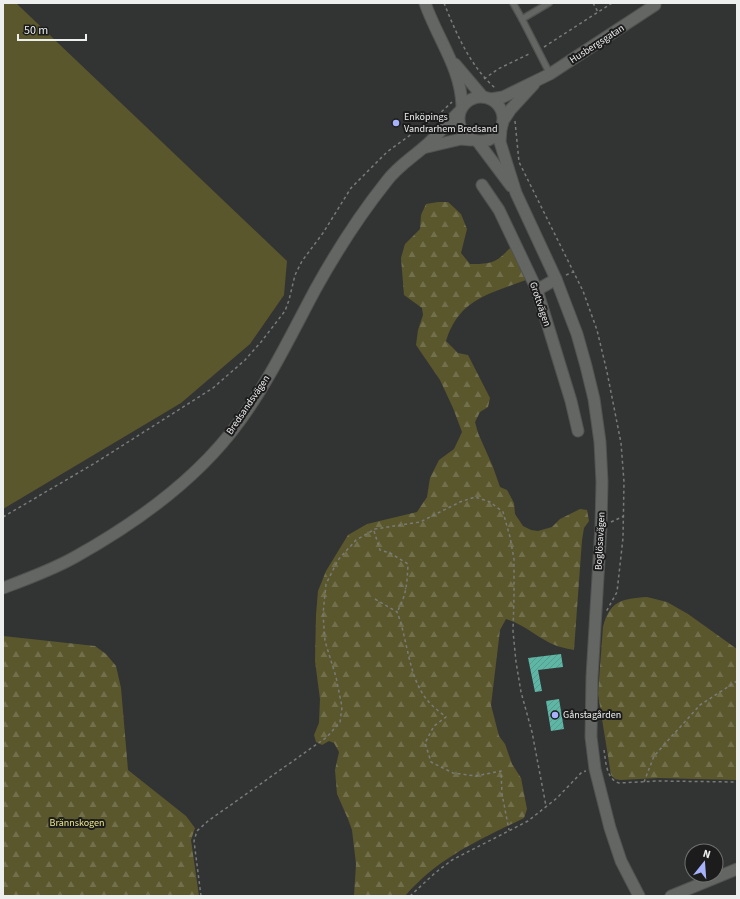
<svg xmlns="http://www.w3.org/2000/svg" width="740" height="899" viewBox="0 0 740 899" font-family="'Source Sans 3',sans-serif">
<defs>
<pattern id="forest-firs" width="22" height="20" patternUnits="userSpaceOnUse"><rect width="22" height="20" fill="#5a572d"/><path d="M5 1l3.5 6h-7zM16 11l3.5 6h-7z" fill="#726f4c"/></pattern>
<pattern id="building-hatch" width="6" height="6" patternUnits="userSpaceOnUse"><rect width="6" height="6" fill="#5eb6a5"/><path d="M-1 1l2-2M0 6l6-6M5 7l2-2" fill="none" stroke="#589a8e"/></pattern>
</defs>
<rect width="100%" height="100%" fill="#323433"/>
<polygon fill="#5a572d" points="3,3 16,3 287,261 284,295 250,344 181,403 3,509"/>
<g fill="url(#forest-firs)">
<path d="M438,202h10l13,12 6,15 -6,24 9,11c22,0 26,-1 41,-17l15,33c-37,14 -67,19 -80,61l12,12 10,2 22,43 -2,9 -8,5 -5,10 3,11 15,34 7,20 7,3 7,13 1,11 8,12 8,4 7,1 14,-4 8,-8 20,-10 7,1 2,11 -5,7 -2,12 -8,110c-9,-2 -16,-3 -24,-7 -17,-9 -25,-18 -44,-24l-6,11 -9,75 8,31 6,8 7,20 9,14 6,31 -3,9c-45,22 -85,39 -119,78h-51l2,-32 -4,-34 -4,-11 -11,-25 -2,-24 4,-18 -5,-9 -5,-2 -7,4 -6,-3 -2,-7 5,-12 1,-24 -5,-38 1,-46 2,-24 8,-20 22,-36 19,-11 50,-12 10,-15 3,-19 9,-18 15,-11 8,-17 -9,-24 -13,-28 -24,-35 2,-15 5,-15 -1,-7 -18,-13 -3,-37 4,-14 15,-15 1,-14 5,-11z"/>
<path d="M647,597l20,5 21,12 49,35v131l-79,-2 -38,2 -5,-1 -4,-4 -13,-81 5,-67c7,-27 19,-28 44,-30z"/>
<polygon points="3,636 95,646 106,654 116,666 121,688 128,770 186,816 195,828 191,840 199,896 3,896"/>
</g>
<g fill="url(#building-hatch)">
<polygon points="561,654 563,667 538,670 542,691 535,692 528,658"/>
<polygon points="559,699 564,729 551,731 546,701"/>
</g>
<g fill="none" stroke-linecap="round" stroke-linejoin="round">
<g stroke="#515351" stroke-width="8">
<g id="service">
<polyline points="513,3 522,19"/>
<polyline points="549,3 522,19 550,74"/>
</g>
</g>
<g stroke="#515351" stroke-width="13">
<g id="minor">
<polyline points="491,99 503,97 550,74 655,5"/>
<polyline points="503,121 511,109 534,84"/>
<polyline points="482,185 499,210 537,290 571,401 578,431"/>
<polyline points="537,290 556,279"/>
</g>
</g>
<g stroke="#515351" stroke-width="13">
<g id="tertiary">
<path d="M425,3c12,35 36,65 37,103"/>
<polyline points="455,64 483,97"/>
<circle cx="481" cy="119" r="22"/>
<polyline points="501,129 500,142 516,193 556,279 577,334 586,366 594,399 600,442 602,482 601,526 592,677 591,737 595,769 610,828 621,861 639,896"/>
<polyline points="478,142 511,186"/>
<polyline points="423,148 461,139 471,140"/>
<path d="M3,588c24,-9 49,-18 72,-31 61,-34 122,-77 164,-135 30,-41 52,-87 76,-132 21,-38 44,-74 71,-108 10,-14 24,-23 37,-34 13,-11 24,-24 36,-36"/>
<polyline points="671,896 737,869"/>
</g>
</g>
<g stroke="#797b7a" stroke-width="1.5" stroke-dasharray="3 3" stroke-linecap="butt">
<path d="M444,3c12,30 26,63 51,85"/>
<polyline points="593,3 598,12"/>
<polyline points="544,47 612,3"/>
<polyline points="484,79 498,69 531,53"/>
<polyline points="515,121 519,162 583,291 597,330 607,372 621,443 624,482 623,538 617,592 606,612"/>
<polyline points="566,275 573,272"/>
<polyline points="3,517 95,463 213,388 245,360 261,342 285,311 289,300 295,275 302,261 323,233 351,188 387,152 438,115 452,102"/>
<polyline points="611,522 624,516"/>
<path d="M374,531l6,19 10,3 18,11c-1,19 -1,30 -11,48"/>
<polyline points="400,585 406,589"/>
<path d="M375,599l22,13c11,27 11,66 31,89 5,6 12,11 18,16l-12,9 -9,17 6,19 22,11 23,3 25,-5 1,23 7,36"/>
<path d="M604,750c2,12 2,29 15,33l39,-2 79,1"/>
<polyline points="644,782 654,756 700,705 737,681"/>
<polyline points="201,896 194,841 197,831 208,821 327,737 340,722 342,707 336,677 325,641 323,614 326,584 338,560 356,540 375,529 420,522 460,502 475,497 490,502 503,512 510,537 514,559 514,597 513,631 516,662 521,692 532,732 546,806"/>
<polyline points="410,896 435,873 452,860 528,821 557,798 582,772 586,771"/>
</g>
<use href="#service" stroke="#646664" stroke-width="5.5"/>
<use href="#minor" stroke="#646664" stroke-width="11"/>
<use href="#tertiary" stroke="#646664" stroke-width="11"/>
</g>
<g fill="#a7b1fc" stroke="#1b1c1b" stroke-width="1.5">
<circle cx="396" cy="123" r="4"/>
<circle cx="555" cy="715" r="4"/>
</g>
<g text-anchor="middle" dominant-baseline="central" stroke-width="4" stroke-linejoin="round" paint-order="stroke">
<g font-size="10" fill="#edefee" stroke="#1b1c1b">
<text transform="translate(597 44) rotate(-33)">Husbergsgatan</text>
<text transform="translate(540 304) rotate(71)">Grottvägen</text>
<text transform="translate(248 405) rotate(-56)">Bredsandsvägen</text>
<text transform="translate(600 541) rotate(-87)">Boglösavägen</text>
</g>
<g font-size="10" fill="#edefee" stroke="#1b1c1b" text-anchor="start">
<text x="404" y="117">Enköpings<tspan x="404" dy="12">Vandrarhem Bredsand</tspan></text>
<text x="563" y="715">Gånstagården</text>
</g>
<g font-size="10" fill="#efe988" stroke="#1b1c1b">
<text x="77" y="823">Brännskogen</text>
</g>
</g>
<rect width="740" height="899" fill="none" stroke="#edefee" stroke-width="8"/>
<g transform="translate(704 863) rotate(17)"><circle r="19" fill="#1b1c1b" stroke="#6f706f"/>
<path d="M0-3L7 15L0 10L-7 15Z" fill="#a7b1fc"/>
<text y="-6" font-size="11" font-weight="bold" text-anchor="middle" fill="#edefee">N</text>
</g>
<path d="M18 34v6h68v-6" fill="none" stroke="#edefee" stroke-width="2"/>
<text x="24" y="34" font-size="12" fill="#edefee" stroke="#1b1c1b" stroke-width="3" paint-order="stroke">50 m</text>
</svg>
